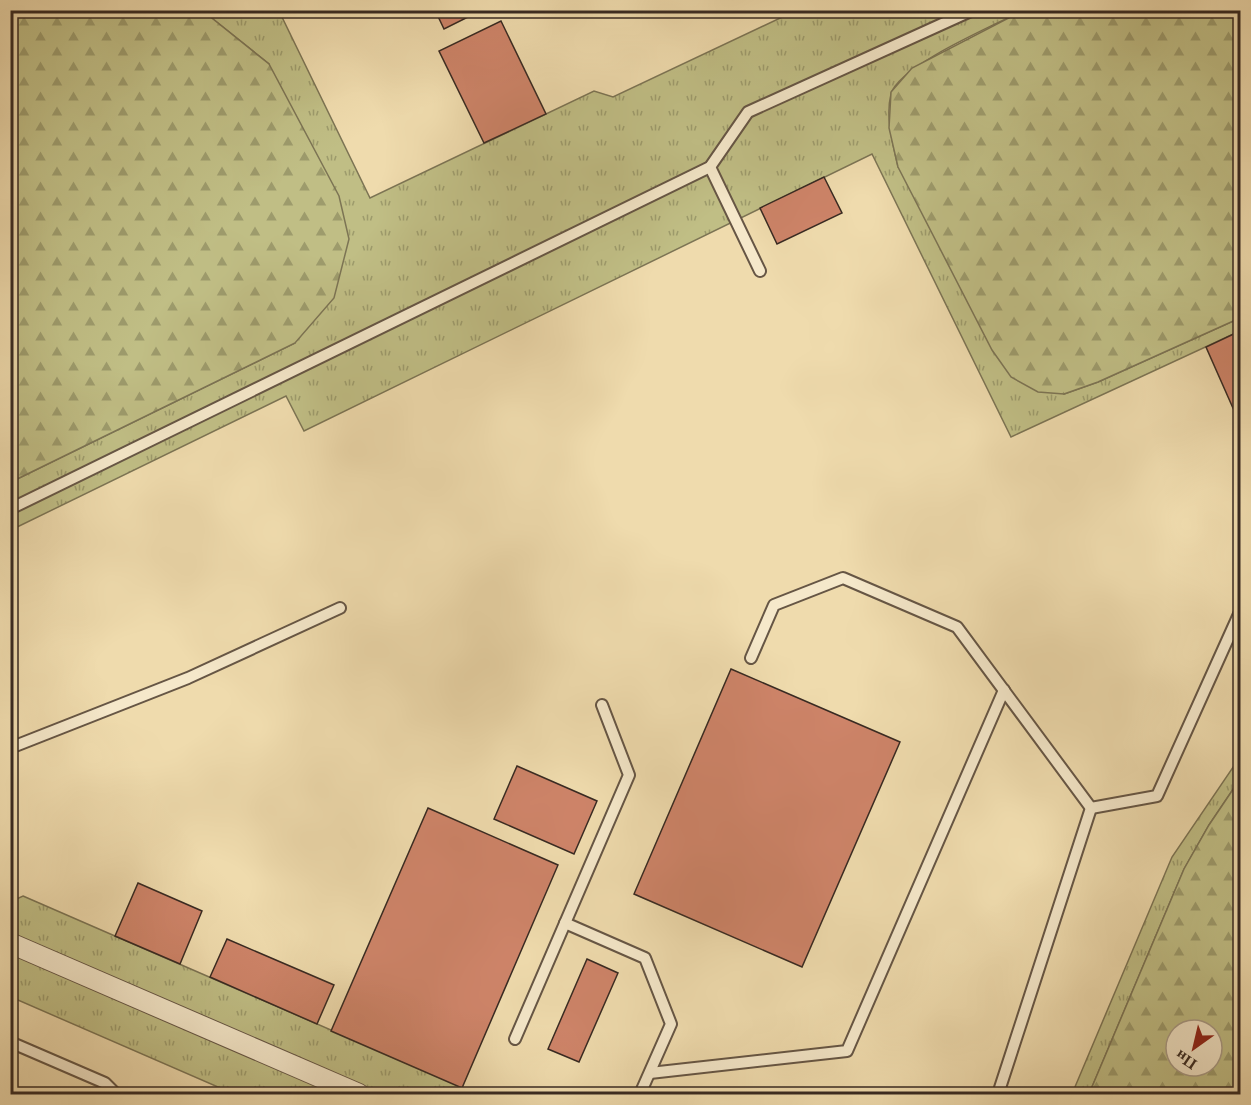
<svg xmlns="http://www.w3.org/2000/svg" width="1251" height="1105" viewBox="0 0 1251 1105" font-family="'EB Garamond',serif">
<defs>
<pattern id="grass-tufts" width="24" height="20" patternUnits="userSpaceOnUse" patternTransform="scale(1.5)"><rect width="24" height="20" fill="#c0be85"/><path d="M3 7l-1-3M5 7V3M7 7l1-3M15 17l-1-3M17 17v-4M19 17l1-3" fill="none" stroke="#9d9b6c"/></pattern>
<pattern id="forest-firs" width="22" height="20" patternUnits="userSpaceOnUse" patternTransform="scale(1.5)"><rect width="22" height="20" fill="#c0be85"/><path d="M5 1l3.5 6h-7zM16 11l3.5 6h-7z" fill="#9d9b6c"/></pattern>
</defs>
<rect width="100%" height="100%" fill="#efdbad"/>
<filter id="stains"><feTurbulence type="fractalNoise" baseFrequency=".00333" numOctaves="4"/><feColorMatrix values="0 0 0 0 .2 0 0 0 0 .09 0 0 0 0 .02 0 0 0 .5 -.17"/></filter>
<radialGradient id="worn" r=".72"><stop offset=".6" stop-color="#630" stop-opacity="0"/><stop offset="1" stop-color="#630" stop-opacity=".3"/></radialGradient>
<g fill="url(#grass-tufts)" stroke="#7c7454" stroke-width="1.5">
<path d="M203,11h76l91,187 224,-107 19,6 182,-86h227c-27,14 -124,55 -131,83 -6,24 2,50 7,73l166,227 34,-12 142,-64v13l-229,106 -139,-283 -568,277 -18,-35 -275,134v-48l284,-139 -26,-279z"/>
<polygon points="1240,757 1240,779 1209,825 1184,869 1089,1094 1072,1094 1172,857"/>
<polygon points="23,896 478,1094 234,1094 11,997 10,902"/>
</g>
<g fill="url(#forest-firs)" stroke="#7c7454" stroke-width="1.5" fill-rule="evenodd">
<polygon points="11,10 203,11 269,64 339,196 349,239 334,298 295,343 11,482"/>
<polygon points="1022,11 1240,11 1240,318 1098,382 1064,394 1038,392 1011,377 992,350 898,167 889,128 891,92 912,68"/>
<path d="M1240,779v315h-151l95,-225 25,-44zM1176,1030h36v36h-36z"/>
</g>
<g fill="#ce8469" stroke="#382a22" stroke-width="1.5">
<polygon points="435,10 482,10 444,29"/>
<polygon points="501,21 546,114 484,143 439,51"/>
<polygon points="824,177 842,213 777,244 760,208"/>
<polygon points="1240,331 1240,424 1206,347"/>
<polygon points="731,669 900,742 802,967 634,894"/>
<polygon points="517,766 597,801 574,854 494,819"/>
<polygon points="428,808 558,865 462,1088 331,1031"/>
<polygon points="138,883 202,911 180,964 115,936"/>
<polygon points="227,939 334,985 317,1024 210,977"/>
<polygon points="587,959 618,973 579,1062 548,1049"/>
<polygon points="55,1088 62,1094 48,1094"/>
</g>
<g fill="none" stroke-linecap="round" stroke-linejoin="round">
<g stroke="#665645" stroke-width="14">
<g id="lane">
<polyline points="710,167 760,271"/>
<polyline points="10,509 710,167 748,112 973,10"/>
<polyline points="751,658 774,605 843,578 957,627 1091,808"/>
<polyline points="10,748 188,678 340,608"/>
<polyline points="1091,808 1157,796 1240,612"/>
<polyline points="565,923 645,958 671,1024 640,1094"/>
<polyline points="515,1039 629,775 602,705"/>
<polyline points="10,1042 105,1083 116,1094"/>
<polyline points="650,1073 847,1051 1004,690"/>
<polyline points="998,1094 1091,808"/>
</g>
</g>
<g stroke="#665645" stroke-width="22">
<polyline id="street" points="10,943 359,1094"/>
</g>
<use href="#lane" stroke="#f5e8ca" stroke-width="10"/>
<use href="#street" stroke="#f5e8ca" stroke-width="20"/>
</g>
<rect width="1251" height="1105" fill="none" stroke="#efdbad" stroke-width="36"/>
<rect x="12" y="12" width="1227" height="1081" fill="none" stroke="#382a22" stroke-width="3"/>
<rect x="18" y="18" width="1215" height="1069" fill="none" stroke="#382a22" stroke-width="1.5"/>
<g transform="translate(1194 1048) rotate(214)"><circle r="28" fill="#f5e8ca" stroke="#a99c87" stroke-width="1.5"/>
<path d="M0-4.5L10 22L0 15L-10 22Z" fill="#8f2418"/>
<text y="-9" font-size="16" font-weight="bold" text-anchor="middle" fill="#382a22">Пн</text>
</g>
<rect width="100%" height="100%" filter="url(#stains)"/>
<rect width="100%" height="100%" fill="url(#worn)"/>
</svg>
